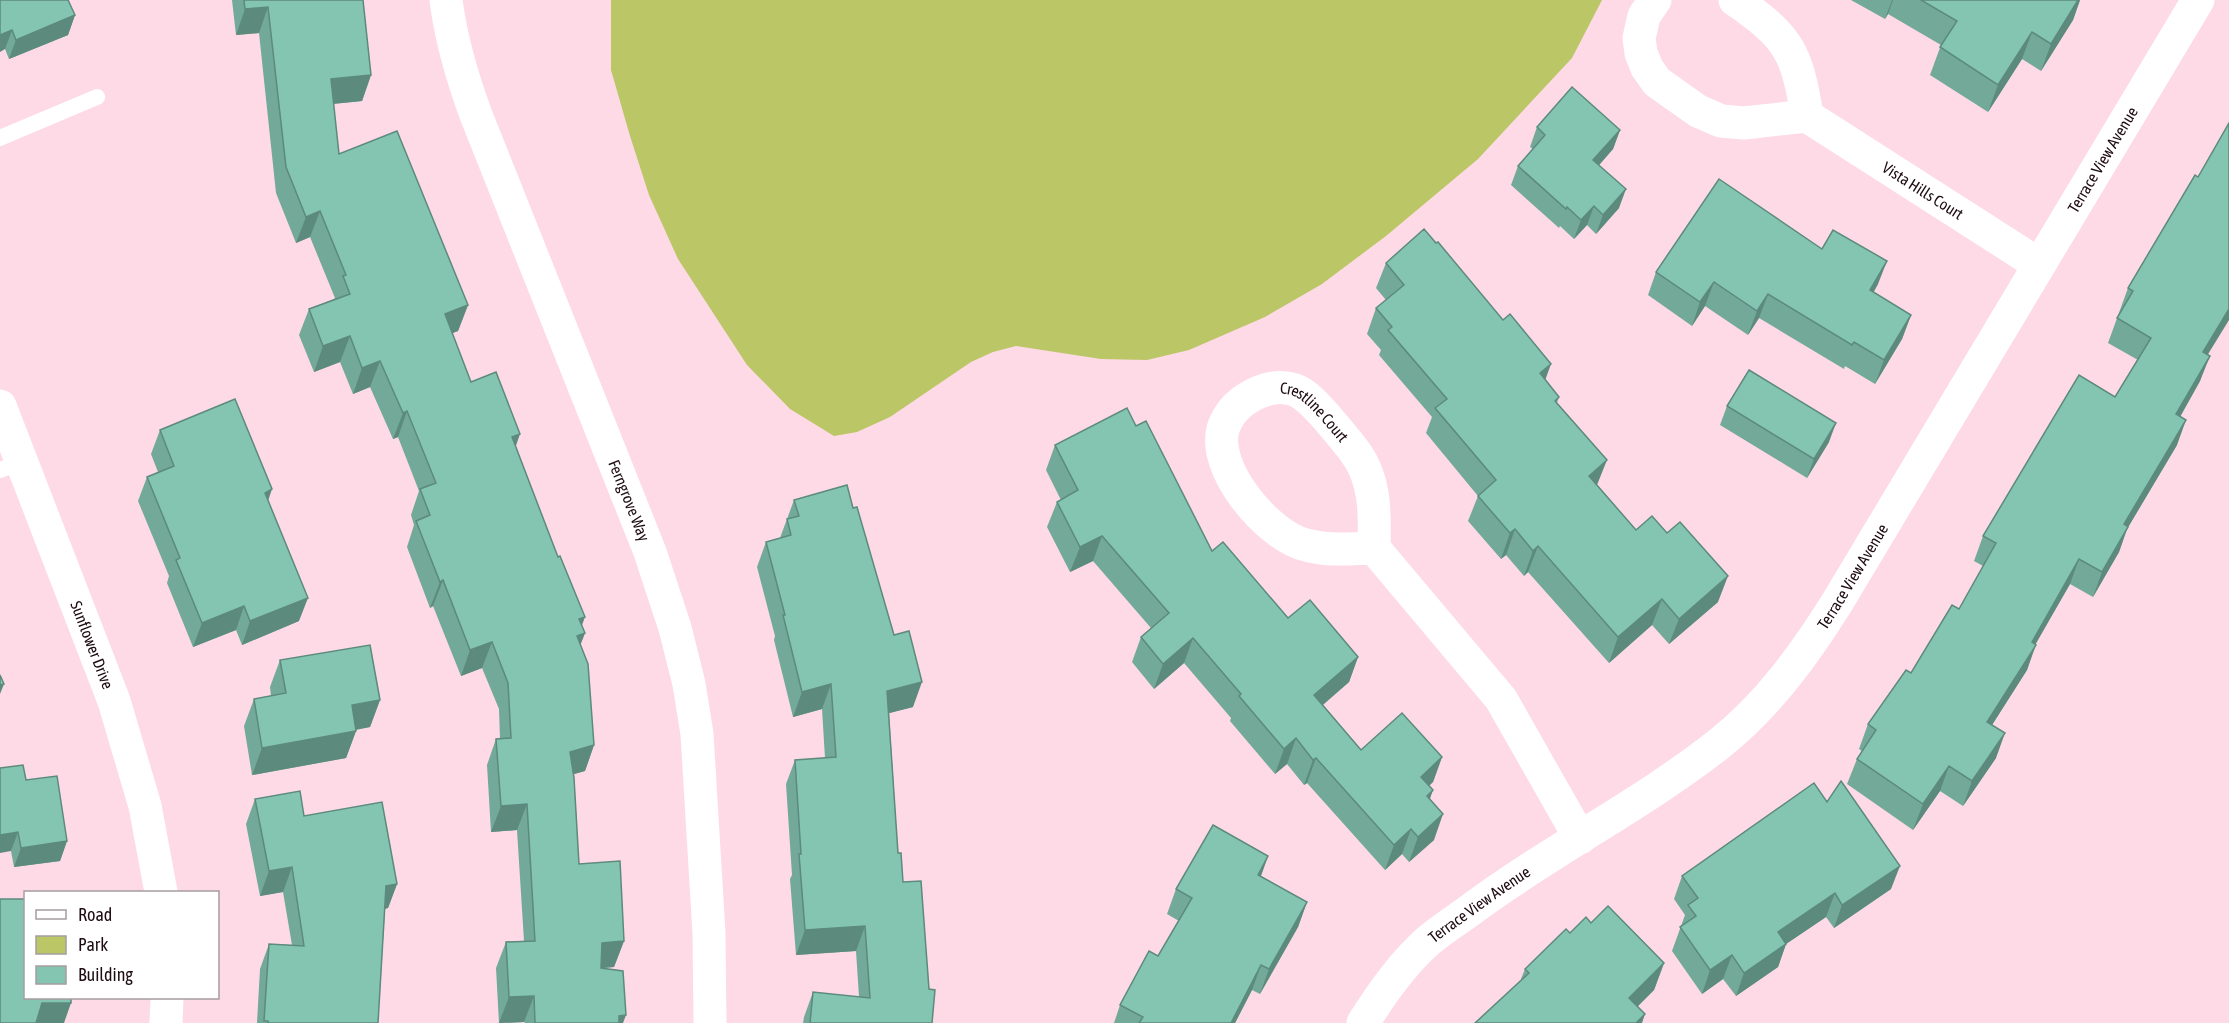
<svg xmlns="http://www.w3.org/2000/svg" width="2229" height="1023" viewBox="0 0 2229 1023" font-family="'Asap Condensed',sans-serif">
<rect width="100%" height="100%" fill="#fedae6"/>
<polygon fill="#bbc666" points="611,0 1602,0 1572,58 1478,159 1386,236 1322,284 1265,317 1189,350 1147,360 1101,359 1016,346 993,352 971,362 890,417 857,432 834,436 790,409 747,365 678,259 649,195 630,136 611,70"/>
<g fill="none" stroke-linecap="round" stroke-linejoin="round">
<g stroke="#fff" stroke-width="16">
<polyline points="0,138 97,97"/>
<polyline points="0,470 22,462"/>
</g>
<g stroke="#fff" stroke-width="33">
<path id="s1" d="M446,0c5,40 16,77 30,115l174,437 25,76 14,56 8,50 12,199 1,90"/>
<path id="s2" d="M1655,0l-11,16 -5,22 2,15 6,15 10,14 41,29 23,10 23,2 63,-7 231,148"/>
<path d="M1735,0c54,37 62,52 72,116"/>
<path id="s3" d="M0,406l114,295 31,105 16,86"/>
<path id="s4" d="M1374,548c-22,1 -46,3 -68,-3 -38,-9 -97,-78 -82,-119 10,-26 44,-45 71,-36 13,5 25,20 34,30 9,11 18,21 26,32 21,28 20,63 19,96l127,151 79,139"/>
<polyline points="166,1023 167,998"/>
<path id="s5" d="M1363,1023c18,-29 39,-59 65,-82 13,-11 27,-20 41,-30 80,-60 171,-105 250,-167 49,-39 86,-90 119,-143l360,-601"/>
</g>
</g>
<g fill="#72a999">
<polygon points="0,0 75,15 68,35 9,59 5,49"/>
<polygon points="232,0 363,0 371,75 362,101 333,104 339,154 468,305 458,331 452,333 471,382 516,446 585,633 580,645 594,745 585,771 574,774 579,864 624,941 614,967 601,968 623,1023 525,1023 524,1022 499,1023 496,968 506,942 524,941 517,830 491,832 487,765 496,739 500,739 499,709 482,668 461,676 433,606 430,608 407,547 414,525 411,515 419,491 398,437 393,439 370,387 353,394 340,362 314,372 299,335 309,309 334,299 335,298 310,237 296,243 276,193 259,33 236,35"/>
<polygon points="1851,0 2080,0 2073,20 2041,71 2022,59 1988,112 1930,75 1941,45 1888,14 1885,19"/>
<polygon points="1537,127 1620,130 1613,149 1599,165 1619,208 1596,234 1587,225 1574,239 1560,226 1559,228 1511,185 1518,166 1533,149 1530,147"/>
<polygon points="2195,175 2208,355 2200,381 2180,417 2177,445 2127,529 2119,552 2093,597 2070,584 2035,644 2027,670 1992,725 1996,758 1963,806 1940,791 1913,830 1847,784 1857,759 1862,751 1859,749 1868,724 1911,673 1959,609 1983,566 1974,561 1983,536 2115,397 2138,360 2108,343 2128,288"/>
<polygon points="1822,249 1878,284 1873,293 1911,315 1902,339 1875,384 1845,366 1844,369 1759,318 1748,335 1705,306 1692,326 1648,295 1656,272"/>
<polygon points="1386,263 1545,380 1559,397 1557,403 1597,485 1636,530 1718,602 1669,644 1652,625 1609,663 1528,572 1524,576 1506,555 1501,559 1468,521 1478,496 1426,433 1432,417 1379,355 1381,350 1367,334 1376,308 1386,300 1376,288"/>
<polygon points="1727,406 1829,442 1807,478 1720,425"/>
<polygon points="1136,426 1212,551 1288,618 1358,657 1349,682 1323,705 1361,750 1442,757 1433,782 1429,786 1433,790 1429,799 1434,840 1409,862 1402,854 1385,870 1307,783 1304,785 1287,764 1275,774 1230,721 1231,718 1184,663 1154,689 1132,662 1141,637 1151,628 1093,561 1070,572 1047,527 1057,502 1061,500 1046,470 1055,445"/>
<polygon points="160,430 268,501 299,621 242,645 236,630 193,647 167,583 169,576 138,501 147,477 158,472 151,454"/>
<polygon points="794,500 853,508 913,707 889,713 898,853 903,882 929,989 932,1023 803,1023 804,1017 813,992 859,997 856,951 796,955 790,879 792,875 786,784 795,760 825,758 822,709 793,717 774,640 775,636 757,567 766,542 780,538"/>
<polygon points="280,660 380,700 370,727 356,730 356,731 346,758 252,775 244,726 254,699 271,696 270,687"/>
<polygon points="26,780 67,841 60,861 14,867 11,851"/>
<polygon points="255,799 304,816 397,884 388,908 385,909 378,1023 257,1023 260,969 269,944 292,945 283,892 260,896 246,824"/>
<polygon points="1268,856 1261,876 1307,902 1298,927 1260,994 1252,990 1235,1023 1114,1023 1120,1005 1158,956 1179,921 1167,914 1176,889"/>
<polygon points="1682,876 1891,889 1834,928 1826,917 1786,944 1778,967 1736,996 1723,979 1702,994 1672,951 1685,915 1674,899"/>
<polygon points="1570,933 1664,963 1654,990 1638,1006 1521,979 1525,969"/>
</g>
<g fill="#5c8a7d">
<polygon points="1892,0 1893,0 1888,14 1885,19"/>
<polygon points="2078,0 2080,0 2073,20 2041,71 2051,44"/>
<polygon points="268,7 259,33 236,35 245,9"/>
<polygon points="75,15 68,35 9,59 16,40"/>
<polygon points="12,30 5,49 0,52 0,35"/>
<polygon points="2032,32 2022,59 1988,112 1998,85"/>
<polygon points="371,75 362,101 321,105 331,79"/>
<polygon points="1620,130 1613,149 1586,180 1593,160"/>
<polygon points="1626,189 1619,208 1596,234 1603,215"/>
<polygon points="1594,206 1587,225 1574,239 1581,220"/>
<polygon points="320,211 310,237 296,243 306,217"/>
<polygon points="1887,261 1878,284 1861,314 1870,290"/>
<polygon points="1714,282 1705,306 1692,326 1700,302"/>
<polygon points="1768,294 1759,318 1748,335 1757,311"/>
<polygon points="468,305 458,331 435,340 445,314"/>
<polygon points="2229,309 2229,320 2194,377 2203,352"/>
<polygon points="1911,315 1902,339 1875,384 1884,360"/>
<polygon points="350,336 340,362 314,372 323,346"/>
<polygon points="2210,356 2200,381 2167,440 2176,414"/>
<polygon points="380,361 370,387 353,394 362,368"/>
<polygon points="1551,364 1542,389 1540,373"/>
<polygon points="407,411 398,437 393,439 403,413"/>
<polygon points="2186,420 2177,445 2127,529 2119,552 2093,597 2102,572 2124,524"/>
<polygon points="1836,423 1829,442 1807,478 1814,459"/>
<polygon points="520,434 511,460 512,437"/>
<polygon points="1607,460 1597,485 1589,476"/>
<polygon points="272,489 264,513 265,493"/>
<polygon points="1515,529 1506,555 1501,559 1510,533"/>
<polygon points="1102,536 1093,561 1070,572 1080,547"/>
<polygon points="1538,546 1528,572 1524,576 1533,551"/>
<polygon points="2079,559 2070,584 2030,654 2036,645 2027,670 1978,747 1987,722"/>
<polygon points="1728,576 1718,602 1669,644 1679,619"/>
<polygon points="443,580 433,606 430,608 440,582"/>
<polygon points="308,598 299,621 242,645 250,621"/>
<polygon points="1662,599 1652,625 1609,663 1618,637"/>
<polygon points="244,606 236,630 193,647 202,623"/>
<polygon points="585,617 578,636 585,633 575,659 574,644 579,619"/>
<polygon points="1193,638 1184,663 1154,689 1163,664"/>
<polygon points="492,642 482,668 461,676 470,650"/>
<polygon points="1358,657 1349,682 1305,720 1314,695"/>
<polygon points="922,682 913,707 878,716 887,691"/>
<polygon points="4,684 0,694 0,685"/>
<polygon points="831,684 822,709 793,717 802,692"/>
<polygon points="380,700 370,727 342,732 352,705"/>
<polygon points="356,731 346,758 252,775 262,748"/>
<polygon points="2005,733 1996,758 1963,806 1972,781"/>
<polygon points="1296,738 1287,764 1275,774 1284,749"/>
<polygon points="594,745 585,771 560,778 570,752"/>
<polygon points="1442,757 1433,782 1411,802 1421,777"/>
<polygon points="1316,758 1307,783 1304,785 1313,760"/>
<polygon points="1949,766 1940,791 1913,830 1923,804"/>
<polygon points="1433,790 1424,816 1427,796"/>
<polygon points="527,804 517,830 491,832 501,806"/>
<polygon points="1443,814 1434,840 1409,862 1418,837"/>
<polygon points="1411,829 1402,854 1385,870 1394,845"/>
<polygon points="18,832 11,851 0,853 0,835"/>
<polygon points="67,841 60,861 14,867 21,848"/>
<polygon points="1268,856 1259,881 1258,875"/>
<polygon points="1900,866 1891,889 1834,928 1842,905"/>
<polygon points="292,867 283,892 260,896 269,871"/>
<polygon points="397,884 388,908 377,910 386,886"/>
<polygon points="1835,893 1826,917 1786,944 1778,967 1736,996 1744,973 1778,932"/>
<polygon points="1307,902 1298,927 1260,994 1269,969"/>
<polygon points="865,926 856,951 796,955 805,930"/>
<polygon points="624,941 614,967 592,969 602,943"/>
<polygon points="1732,955 1723,979 1702,994 1710,970"/>
<polygon points="1664,963 1654,990 1621,1023 1629,998"/>
<polygon points="1261,965 1252,990 1235,1023 1231,1023"/>
<polygon points="534,996 524,1022 499,1023 509,997"/>
<polygon points="42,1003 71,1003 64,1023 34,1023"/>
<polygon points="1645,1014 1642,1023 1636,1023"/>
<polygon points="626,1015 623,1023 616,1023 619,1016"/>
</g>
<g fill="#84c5b2" stroke="#5c8a7d" stroke-width="1.5">
<polygon points="0,0 68,0 75,15 16,40 12,30 0,35"/>
<polygon points="244,0 363,0 371,75 331,79 339,154 397,131 468,305 445,314 471,382 496,372 520,434 512,437 558,557 560,556 585,617 579,619 585,633 577,636 588,664 594,745 570,752 574,778 579,864 620,861 624,941 602,943 601,968 623,971 626,1015 619,1016 619,1023 535,1023 534,996 509,997 506,942 535,941 527,804 501,806 496,739 511,738 508,683 492,642 470,650 443,580 440,582 416,521 430,515 420,489 436,483 407,411 403,413 380,361 362,368 350,336 323,346 309,309 350,294 343,276 346,275 320,211 306,217 286,167 268,7 245,9"/>
<polygon points="1921,0 2078,0 2051,44 2032,32 1998,85 1940,47 1957,21"/>
<polygon points="1572,87 1620,130 1593,160 1626,189 1603,215 1594,206 1581,220 1567,207 1566,209 1518,166 1545,135 1537,127"/>
<polygon points="2229,123 2229,309 2203,352 2210,356 2176,414 2186,420 2124,524 2128,527 2102,572 2079,559 2032,642 2036,645 1987,722 2005,733 1972,781 1949,766 1923,804 1857,759 1876,730 1868,724 1906,670 1911,673 1952,605 1959,609 1996,543 1983,536 2079,375 2115,397 2151,338 2117,318 2133,291 2128,288 2195,175 2198,177"/>
<polygon points="1719,179 1822,249 1833,230 1887,261 1870,290 1911,315 1884,360 1854,342 1852,345 1768,294 1757,311 1714,282 1700,302 1656,272"/>
<polygon points="1424,229 1436,243 1438,242 1503,320 1510,314 1551,364 1540,373 1559,397 1555,401 1607,460 1589,476 1636,530 1652,516 1667,533 1680,522 1728,576 1679,619 1662,599 1618,637 1538,546 1533,551 1515,529 1510,533 1478,496 1496,480 1435,408 1447,399 1388,330 1392,327 1376,308 1404,285 1386,263"/>
<polygon points="1749,370 1836,423 1814,459 1727,406"/>
<polygon points="235,399 272,489 265,493 308,598 250,621 244,606 202,623 176,560 180,558 147,477 174,466 160,430"/>
<polygon points="1127,408 1136,426 1146,421 1212,551 1223,542 1288,618 1310,600 1358,657 1314,695 1361,750 1402,713 1442,757 1421,777 1433,790 1427,796 1443,814 1418,837 1411,829 1394,845 1316,758 1313,760 1296,738 1284,749 1239,696 1241,694 1193,638 1163,664 1141,637 1169,613 1102,536 1080,547 1057,502 1078,490 1055,445"/>
<polygon points="847,485 853,508 857,507 894,635 909,631 922,682 887,691 898,853 901,853 903,882 921,881 929,989 935,990 932,1023 810,1023 813,992 870,998 865,926 805,930 799,854 801,854 795,760 836,757 831,684 802,692 783,615 785,615 766,542 791,535 787,519 799,516 794,500"/>
<polygon points="370,645 380,700 352,705 356,731 262,748 254,699 286,693 280,660"/>
<polygon points="0,675 4,684 0,685"/>
<polygon points="23,765 26,780 57,776 67,841 21,848 18,832 0,835 0,768"/>
<polygon points="1841,781 1900,866 1842,905 1835,893 1778,932 1786,944 1744,973 1732,955 1710,970 1680,927 1696,916 1688,905 1698,898 1682,876 1814,783 1827,802"/>
<polygon points="300,791 304,816 382,802 397,884 386,886 378,1023 268,1023 268,1021 264,1021 269,944 304,946 292,867 269,871 255,799"/>
<polygon points="1213,825 1268,856 1258,875 1307,902 1269,969 1261,965 1231,1023 1139,1023 1143,1017 1120,1005 1149,951 1158,956 1192,898 1176,889"/>
<polygon points="0,899 26,899 26,998 71,998 71,1003 42,1003 36,1023 0,1023"/>
<polygon points="1608,906 1664,963 1629,998 1645,1014 1636,1023 1475,1023 1529,973 1525,969 1566,929 1570,933 1586,917 1591,923"/>
</g>
<g text-anchor="middle" dominant-baseline="central" stroke-width="4.5" stroke-linejoin="round" paint-order="stroke">
<g font-size="16" fill="#1e0b13" stroke="#fff">
<text stroke="none"><textPath href="#s5" startOffset="1158">Terrace View Avenue</textPath></text>
<text stroke="none"><textPath href="#s2" startOffset="390">Vista Hills Court</textPath></text>
<text stroke="none"><textPath href="#s4" startOffset="339">Crestline Court</textPath></text>
<text stroke="none"><textPath href="#s1" startOffset="534">Ferngrove Way</textPath></text>
<text stroke="none"><textPath href="#s5" startOffset="672">Terrace View Avenue</textPath></text>
<text stroke="none"><textPath href="#s3" startOffset="256">Sunflower Drive</textPath></text>
<text stroke="none"><textPath href="#s5" startOffset="168">Terrace View Avenue</textPath></text>
</g>
</g>
<rect x="24" y="891" width="195" height="108" fill="#ffffff" stroke="#a59da1" stroke-width="1.5"/>
<rect x="36" y="910" width="30" height="9" fill="#ffffff" stroke="#a59da1" stroke-width="1.5"/>
<text x="78" y="921" font-size="18" fill="#1e0b13">Road</text>
<rect x="36" y="936" width="30" height="18" fill="#bbc666" stroke="#a59da1" stroke-width="1.5"/>
<text x="78" y="951" font-size="18" fill="#1e0b13">Park</text>
<rect x="36" y="966" width="30" height="18" fill="#84c5b2" stroke="#a59da1" stroke-width="1.5"/>
<text x="78" y="981" font-size="18" fill="#1e0b13">Building</text>
</svg>
